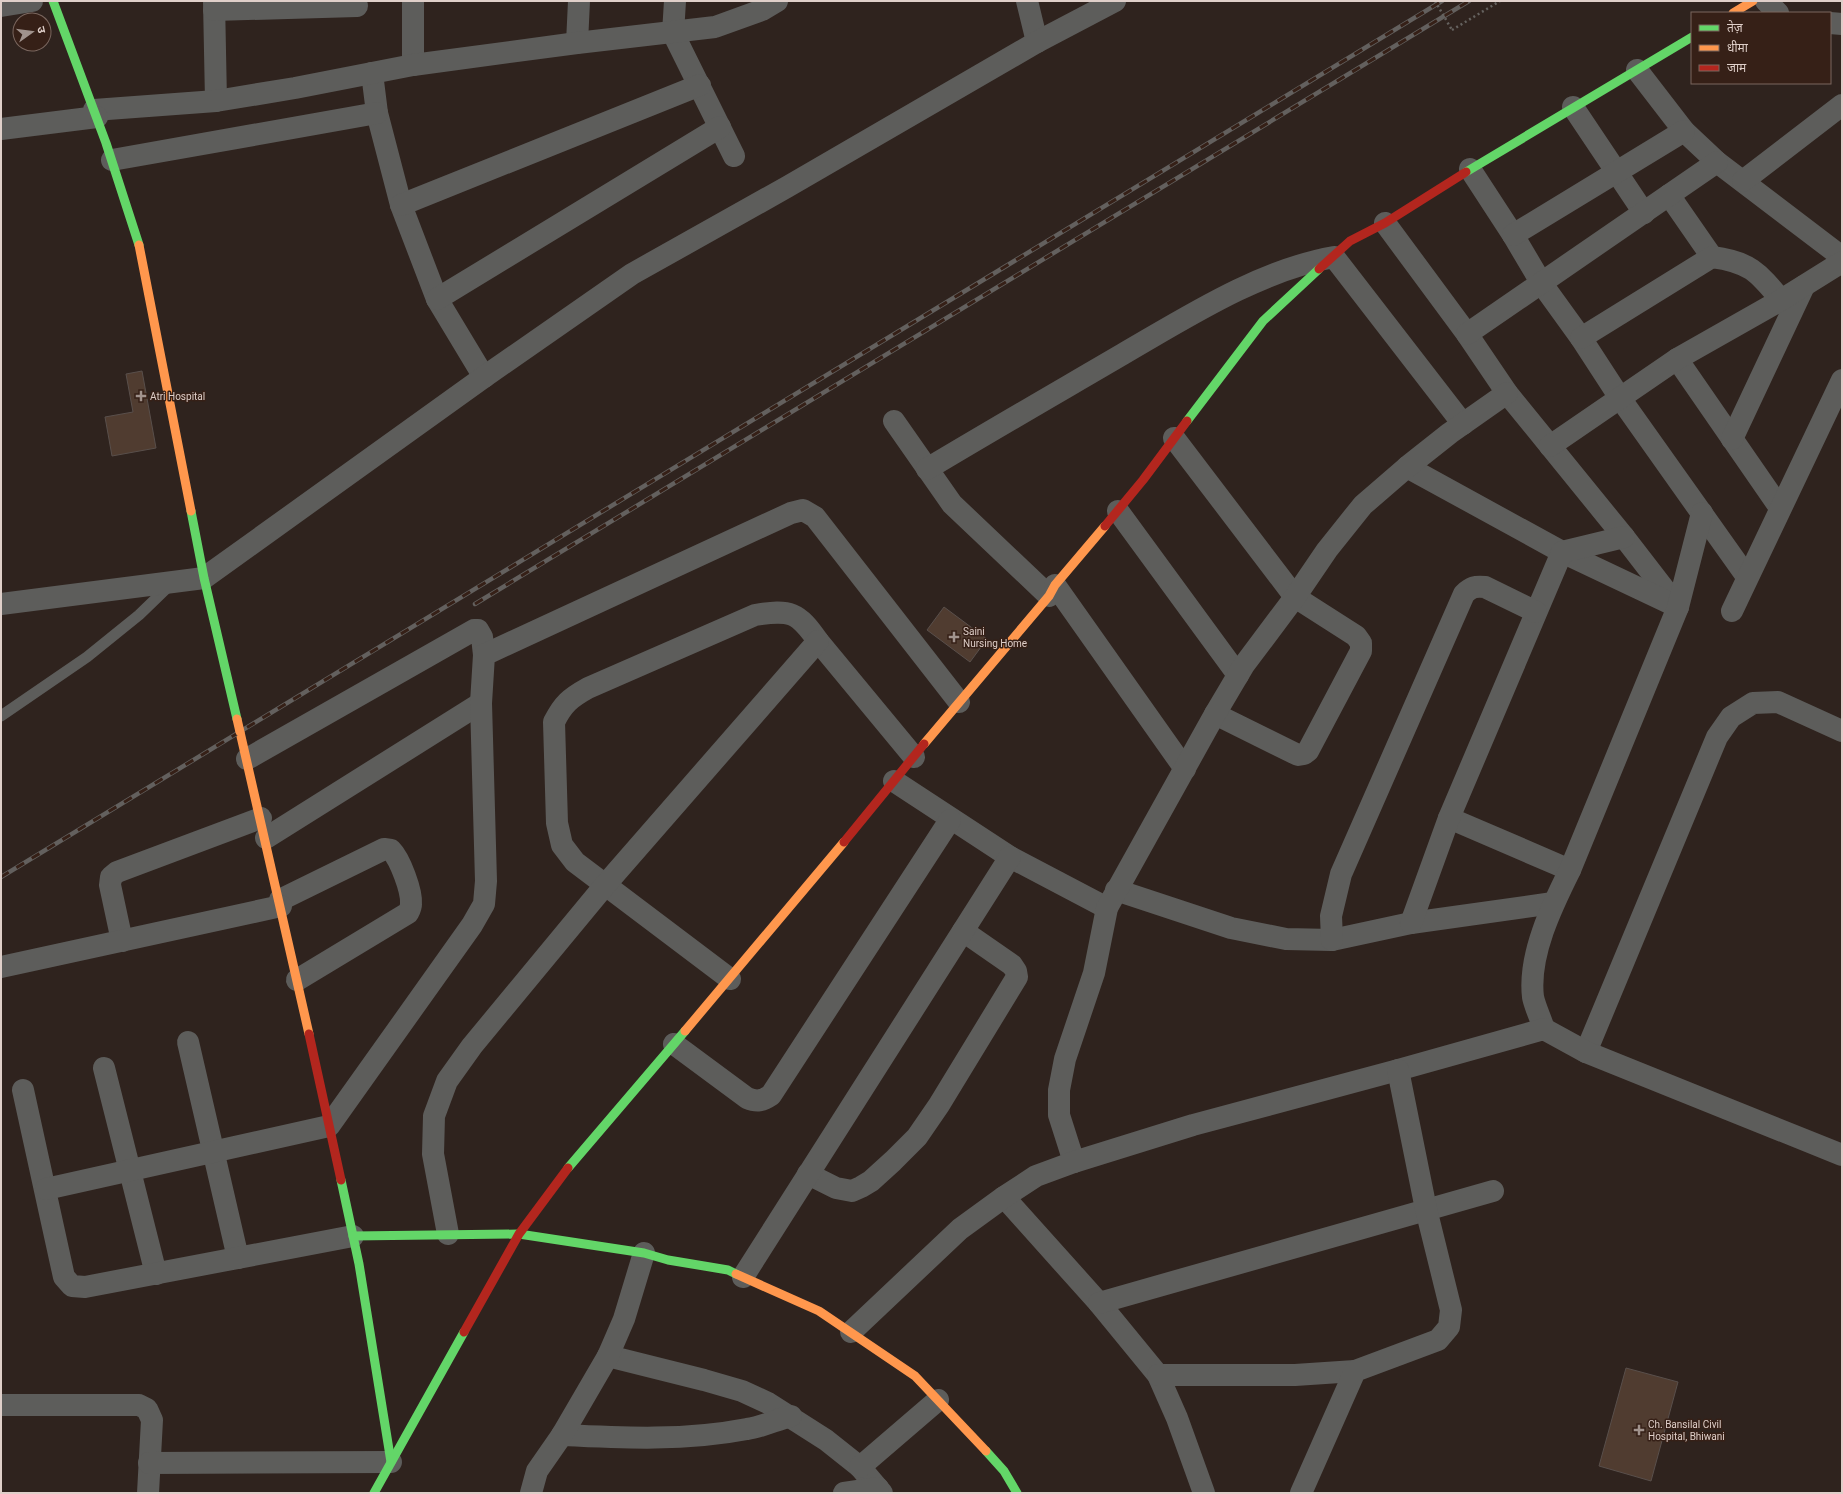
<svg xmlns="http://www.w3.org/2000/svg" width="1843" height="1494" viewBox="0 0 1843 1494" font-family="Roboto,'Noto Sans Devanagari',sans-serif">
<rect width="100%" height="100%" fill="#2f231e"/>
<g fill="#503c30" stroke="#594f4b">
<polygon points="142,371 156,448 112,456 105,417 133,412 126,374"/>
<polygon points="944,607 987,639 970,662 927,630"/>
<polygon points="1626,1368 1678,1382 1651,1481 1599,1466"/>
</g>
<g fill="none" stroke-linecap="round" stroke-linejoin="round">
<polyline stroke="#65625f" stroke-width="2.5" stroke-dasharray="2 3" stroke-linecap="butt" points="1452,30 1500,1"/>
<polyline stroke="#5d5d5b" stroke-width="11" points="1,716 87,657 139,615 170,585"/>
<g stroke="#5d5d5b" stroke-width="22">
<polyline points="214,1 216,101"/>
<polyline points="413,1 413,65"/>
<polyline points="675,1 673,33 734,156"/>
<polyline points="1027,1 1037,42"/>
<polyline points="1766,1 1778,13"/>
<polyline points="1,6 32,1"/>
<polyline points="214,10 357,6"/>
<polyline points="1830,23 1842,24"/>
<polyline points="577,43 579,1"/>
<polyline points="1637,70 1684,131 1717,162 1842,257"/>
<polyline points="372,73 377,113 401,205 437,299 484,377"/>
<polyline points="1573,107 1644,213"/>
<polyline points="94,110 216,101 295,88 413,65 577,43 715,27 762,10 777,1"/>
<polyline points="1,129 97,117"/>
<polyline points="112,160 377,113"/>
<polyline points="1470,169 1513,235 1542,284 1581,338 1620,398 1747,577"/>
<polyline points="1743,181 1842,105"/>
<polyline points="1669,195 1712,257"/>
<polyline points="401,205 700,85"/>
<polyline points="1385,223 1467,334 1507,393 1624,537 1678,607"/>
<polyline points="1513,235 1684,131"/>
<polyline points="437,299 720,127"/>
<polyline points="1467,334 1717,162"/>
<path d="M1581,338l131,-81c38,5 46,15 69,43"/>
<polyline points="1677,359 1780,508"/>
<polyline points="894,421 952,504 1049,596"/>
<polyline points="1174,438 1295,597 1356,636 1361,643 1361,651 1308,751 1304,754 1298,755 1215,714"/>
<polyline points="1732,439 1804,286"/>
<polyline points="1550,446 1677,359 1781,300 1842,262"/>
<polyline points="1407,467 1562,552 1676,606"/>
<path d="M927,469c65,-39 131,-77 196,-115 64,-37 137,-84 211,-97l129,167"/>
<polyline points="1118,511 1238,675"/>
<polyline points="1055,585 1185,769"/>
<polyline points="1,604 204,578 484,377 632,274 787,187 1037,42 1115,1"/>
<polyline points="1732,611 1842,380"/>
<polyline points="247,759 474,630 478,630 482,637 484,655"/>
<polyline points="894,781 1010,857 1107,908"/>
<polyline points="1449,818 1570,870"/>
<polyline points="266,838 481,703"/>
<polyline points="1116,890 1231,928 1286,939 1332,940 1411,923 1553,903"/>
<path d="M280,900l104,-51 7,1c9,9 21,41 20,54 0,4 -2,7 -3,9l-111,67"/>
<polyline points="1411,923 1449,818 1562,552 1624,537"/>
<path d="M1332,940l-1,-24 10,-42 123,-280c7,-7 11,-8 21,-7l51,25"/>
<polyline points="122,941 110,885 111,877 117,872 261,818"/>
<polyline points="1,967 281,906"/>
<path d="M730,979l-155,-117 -13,-17 -5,-22 -3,-101c9,-18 16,-24 34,-34l167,-73c35,-6 43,-3 63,26l96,116"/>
<path d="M1544,1029c-3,-10 -9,-22 -11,-32 -5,-42 19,-91 37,-127l108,-263 24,-94"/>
<polyline points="188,1042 238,1258"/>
<path d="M674,1044l73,54c10,4 15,3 24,-3l179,-275"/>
<polyline points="1586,1052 1717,737 1731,717 1753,703 1778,702 1842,731"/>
<polyline points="104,1068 156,1274"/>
<polyline points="23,1090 64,1277 72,1286 85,1287 353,1236"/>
<polyline points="1074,1162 1059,1115 1059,1090 1065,1059 1094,973 1107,908 1215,714 1244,665 1295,597 1327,550 1363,505 1407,467 1450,433 1507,393"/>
<polyline points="808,1174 836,1188 852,1191 861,1187 871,1181 893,1161 917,1137 939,1105 1017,977 1016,971 1012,965 963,931"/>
<polyline points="46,1189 329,1126 472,925 484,904 486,881 481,703 484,655 791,513 803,510 815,517 959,702"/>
<polyline points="1004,1197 1099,1303 1158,1375 1177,1418 1204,1493"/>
<polyline points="448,1234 433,1154 434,1116 447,1081 472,1046 606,884 818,641"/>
<polyline points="743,1277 1010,857"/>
<polyline points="1099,1303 1493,1191"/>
<polyline points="851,1332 960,1229 1004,1197 1036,1176 1074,1162 1193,1125 1398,1070 1544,1029 1586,1052 1842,1155"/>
<polyline points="608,1356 704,1380 742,1391 768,1403 826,1440 860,1467 882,1493"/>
<polyline points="1158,1375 1295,1375 1355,1371"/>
<polyline points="1,1405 139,1405 147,1409 152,1420 148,1493"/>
<path d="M562,1435c62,3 123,6 185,-6 15,-2 29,-9 44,-13"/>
<polyline points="149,1463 391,1462"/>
<polyline points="860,1467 938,1400"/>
<polyline points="531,1493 537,1471 562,1435 608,1356 624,1319 644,1253"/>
<polyline points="844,1493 878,1488"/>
<polyline points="1301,1493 1355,1371 1438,1340 1449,1327 1451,1310 1426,1209 1398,1070"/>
</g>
<g stroke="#63d668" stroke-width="9">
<polyline points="53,1 106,143 139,245"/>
<polyline points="1466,172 1692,37"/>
<polyline points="1187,421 1263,321 1319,269"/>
<polyline points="191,511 204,578 237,719"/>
<polyline points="568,1168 685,1031"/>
<polyline points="341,1180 359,1264 391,1462"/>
<polyline points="353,1236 519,1234 644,1253 668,1260 728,1270 736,1274"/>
<polyline points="986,1451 1004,1471 1017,1493"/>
<polyline points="374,1493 464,1332"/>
</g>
<g stroke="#ff974d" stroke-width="9">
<polyline points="1733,13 1753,1"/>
<polyline points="139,245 191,511"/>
<polyline points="240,732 309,1034"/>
<polyline points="924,744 1049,596 1055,585 1105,526"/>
<polyline points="685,1031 844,842"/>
<polyline points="736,1274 819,1311 915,1376 986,1451"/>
</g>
<g stroke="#b3261e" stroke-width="9">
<polyline points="1319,269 1350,241 1385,223 1466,172"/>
<polyline points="1105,526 1143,480 1187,421"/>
<polyline points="844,842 924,744"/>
<polyline points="309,1034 341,1180"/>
<polyline points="464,1332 519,1234 568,1168"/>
</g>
<g stroke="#63605e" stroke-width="4.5">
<g id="rail">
<polyline points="475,604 1469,1"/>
<polyline points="1,877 1442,1"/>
</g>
</g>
<use href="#rail" stroke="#362017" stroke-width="3" stroke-dasharray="9" stroke-linecap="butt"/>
<polyline stroke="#65625f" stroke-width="2.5" stroke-dasharray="2 3" stroke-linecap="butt" points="1435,1 1452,30"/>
<polyline stroke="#ff974d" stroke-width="9" points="237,719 240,732"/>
</g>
<g fill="#a1938d" stroke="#362017" stroke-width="1.5">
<path d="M139 390h4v4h4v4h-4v4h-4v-4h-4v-4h4z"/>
<path d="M952 631h4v4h4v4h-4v4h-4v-4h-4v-4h4z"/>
<path d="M1637 1424h4v4h4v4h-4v4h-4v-4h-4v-4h4z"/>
</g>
<g text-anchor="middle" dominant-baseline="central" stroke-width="3" stroke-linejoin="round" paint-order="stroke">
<g font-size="10" fill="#dfcfc9" stroke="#362017" text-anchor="start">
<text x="150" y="396">Atri Hospital</text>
<text x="963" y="631">Saini<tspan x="963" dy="12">Nursing Home</tspan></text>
<text x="1648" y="1424">Ch. Bansilal Civil<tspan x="1648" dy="12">Hospital, Bhiwani</tspan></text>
</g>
</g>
<rect width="1843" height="1494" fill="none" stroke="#dfcfc9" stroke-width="4"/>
<rect x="1691" y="12" width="140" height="72" fill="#362017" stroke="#7a665e"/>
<rect x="1699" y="25" width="20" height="6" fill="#63d668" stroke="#7a665e"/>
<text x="1727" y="32" font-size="12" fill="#dfcfc9">तेज़</text>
<rect x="1699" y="45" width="20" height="6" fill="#ff974d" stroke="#7a665e"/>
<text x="1727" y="52" font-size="12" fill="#dfcfc9">धीमा</text>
<rect x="1699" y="65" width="20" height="6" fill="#b3261e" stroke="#7a665e"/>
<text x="1727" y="72" font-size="12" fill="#dfcfc9">जाम</text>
<g transform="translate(32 32) rotate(76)"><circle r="19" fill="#362017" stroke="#7a665e"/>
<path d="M0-3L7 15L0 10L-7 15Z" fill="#a1938d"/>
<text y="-6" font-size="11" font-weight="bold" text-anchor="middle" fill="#dfcfc9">उ</text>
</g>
</svg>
